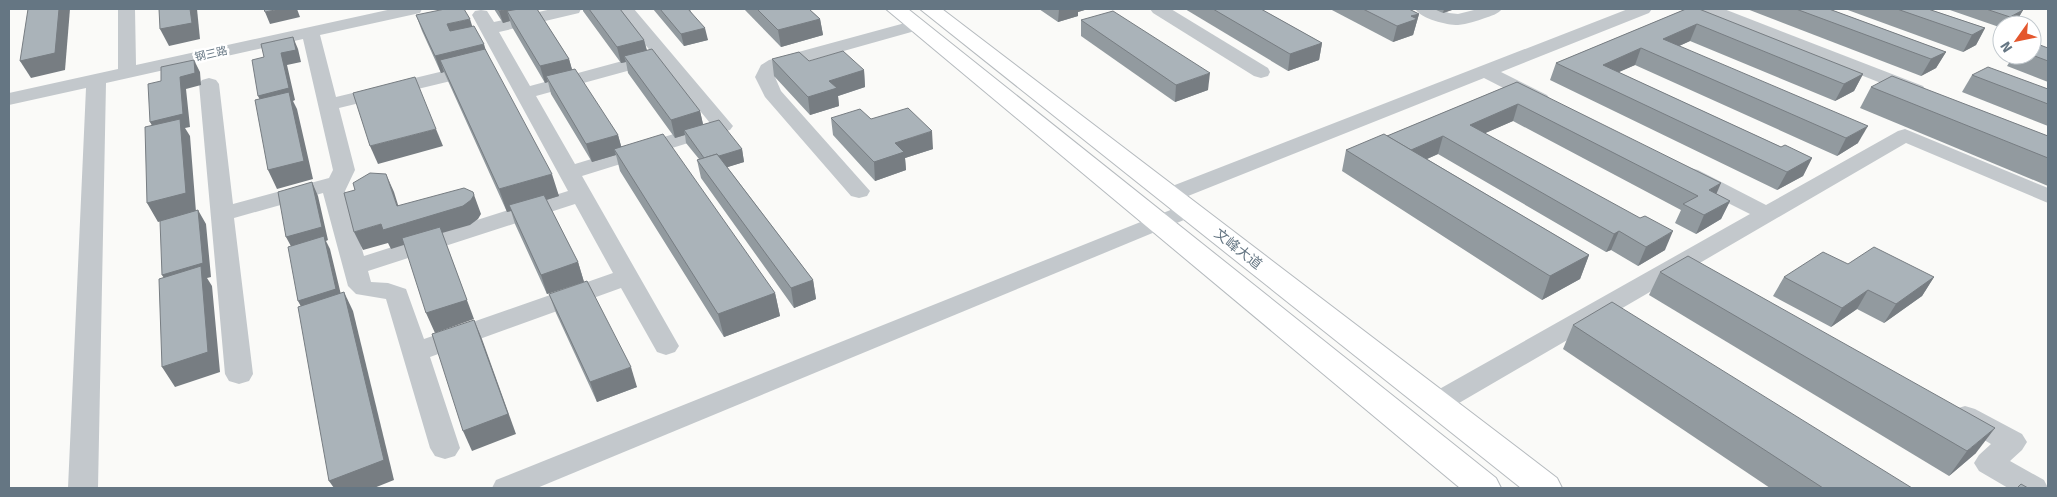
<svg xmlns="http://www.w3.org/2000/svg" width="2057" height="497" viewBox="0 0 2057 497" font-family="Signika,'Noto Sans SC',sans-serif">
<rect width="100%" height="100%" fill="#fafaf8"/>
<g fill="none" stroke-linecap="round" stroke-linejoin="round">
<g stroke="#b5babe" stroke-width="2">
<g id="major">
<polygon points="886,9 908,9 1496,478 1501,488 1460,488"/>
<polygon points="920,9 942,9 1557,478 1562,488 1521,488"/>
</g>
</g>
<g fill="#c3c8cc" fill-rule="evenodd">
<path d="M118,9h17l1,56 256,-56h30l-2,4 -100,22 16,62 141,-34 7,2 2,4 -2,4 -145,35 16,62 -10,21 19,65 204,-65 -96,-176 3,-4 6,-1 6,1 7,11 58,-13h29l-2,4 -80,19 31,54 122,-33 -36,-44h18l99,117 -3,4 -148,46 97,170 -4,6 -9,3 -9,-3 -36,-64 -191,69 30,91 -5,8 -10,3 -10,-3 -5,-8 -44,-149 -30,-5 -8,-8 -25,-93 -89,25 19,156 -4,7 -10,3 -10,-3 -4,-7 -26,-290 3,-4 7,-2 7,2 3,4 14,120 96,-26 4,-8 -30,-131 -197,44 -8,405h-30l18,-400 -77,17v-12l109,-24zM660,62l50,61 -135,41 -39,-68zM575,204l38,69 -189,66 -18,-50 -18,-6 -17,-1 -3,-11z"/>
<polygon points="1150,9 1171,9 1268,68 1270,72 1268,76 1261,78 1254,76 1153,13"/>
<path d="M1415,9h23l11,4 9,1 20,-5h24c-4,5 -11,7 -17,9 -8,3 -18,6 -27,7 -12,0 -36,-6 -43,-16z"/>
<polygon points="1628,9 1652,9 1649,13 1501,72 1547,95 1550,99 1547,103 1540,105 1533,103 1484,78 1178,200 1170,202 1162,200 1159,195 1162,190"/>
<polygon points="1700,9 1724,9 1923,86 1926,90 1923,94 1916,96 1909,94 1703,13"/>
<polygon points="916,20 922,21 925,25 922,29 783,68 776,72 775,77 781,91 870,191 867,196 859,198 851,196 765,97 755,77 761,65 769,60"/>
<polygon points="1905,129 2048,188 2048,203 1906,143 1447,410 1437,413 1427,410 1423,403 1427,396 1750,214 1682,180 1679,175 1682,170 1690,168 1698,170 1766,205 1898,131"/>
<polygon points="1188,203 1196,205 1199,210 1196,215 537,488 492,488 496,480"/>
<polygon points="1965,406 1975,409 2022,434 2027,442 2022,450 2010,461 2044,480 2048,488 2008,488 1979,471 1974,463 1979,455 1991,444 1955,423 1951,416 1955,409"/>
</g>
<use href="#major" fill="#fff" fill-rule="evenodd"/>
</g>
<g fill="#929a9f">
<polygon points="494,9 537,9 569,59 572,70 618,135 621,146 775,293 780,316 724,337 620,171 616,155 592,162 551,94 548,82 545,83 512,27 510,21 503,23"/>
<polygon points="583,9 620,9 644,40 647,50 700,111 703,124 742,149 744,162 727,167 813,280 816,299 794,308 701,178 697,160 699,159 686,143 685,135 675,138 628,73 626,62 621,63 583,11"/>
<polygon points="653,9 690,9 691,12 708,40 684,46"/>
<polygon points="744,9 809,9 820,19 823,35 781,47"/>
<polygon points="1039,9 1088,9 1078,12 1078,16 1058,22"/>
<polygon points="1185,9 1261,9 1322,43 1319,60 1288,71"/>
<polygon points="1330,9 1409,9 1419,14 1413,35 1393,42"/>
<polygon points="1434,9 1455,9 1443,13"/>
<polygon points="1686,9 1863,74 1854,91 1835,101 1690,41 1679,46 1858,143 1837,156 1635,65 1618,72 1781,147 1812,158 1803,176 1777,190 1550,80 1556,63"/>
<polygon points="1747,9 1829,9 1946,52 1936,68 1921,76"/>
<polygon points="1845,9 1928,9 1985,28 1976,45 1963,52"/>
<polygon points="1947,9 2019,9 2023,10 2016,22 2010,25 2002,25 2002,28"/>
<polygon points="416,15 472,26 485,49 559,196 546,200 578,262 584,282 547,294 515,224 511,211 507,212 448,81 444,72 441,73 422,31"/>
<polygon points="1081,20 1208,90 1175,102 1081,36"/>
<polygon points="2048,48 2048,82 2007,66 2014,55 2032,55"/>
<polygon points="772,59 864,70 865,87 838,96 839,106 810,115 774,76"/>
<polygon points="1972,75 2048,89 2048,126 1962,92"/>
<polygon points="1517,82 1716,194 1730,201 1721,219 1696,234 1675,223 1681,210 1513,121 1485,133 1665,250 1638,266 1611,250 1606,252 1438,154 1427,159 1589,255 1580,279 1542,300 1342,171 1346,150 1387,136"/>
<polygon points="1871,87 2048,136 2048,186 1860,108"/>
<polygon points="831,118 871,119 933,149 905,158 906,170 875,181 833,135"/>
<polygon points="1848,264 1934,277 1922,296 1884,323 1857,309 1831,327 1773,296 1784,277"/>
<polygon points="1660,272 1976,453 1949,476 1649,295"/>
<polygon points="549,294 637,387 597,402 556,313"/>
<polygon points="1573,325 1912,488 1770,488 1563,349"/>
</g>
<g fill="#777d82">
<polygon points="59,9 70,9 65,70 31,78 20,61"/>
<polygon points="190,9 197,9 200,39 169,46 160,29"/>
<polygon points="280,9 297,9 300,17 270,24 265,12"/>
<polygon points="510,9 527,9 507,11 510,21 503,23 499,11"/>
<polygon points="1059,9 1088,9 1078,12 1078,16 1058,22"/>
<polygon points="1444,9 1455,9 1443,13"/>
<polygon points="2023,10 2016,22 2010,25 2005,25 2010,17"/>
<polygon points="1419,14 1413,35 1393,42 1397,26 1411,16"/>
<polygon points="470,19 475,35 453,41 447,24"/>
<polygon points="820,19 823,35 781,47 778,30"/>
<polygon points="1697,24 1690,41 1657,56 1663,39"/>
<polygon points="705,28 708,40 684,46 681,34"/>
<polygon points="1985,28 1976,45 1963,52 1972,35"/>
<polygon points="293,37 298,49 301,62 287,65 295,100 293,101 297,109 313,179 277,189 268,170 264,108 258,96 281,53"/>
<polygon points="644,40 648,56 624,56 626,62 621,63 617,47"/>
<polygon points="1322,43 1319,60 1288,71 1290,54"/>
<polygon points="484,44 489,61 440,60 444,72 441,73 435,56"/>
<polygon points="1641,48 1635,65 1597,82 1603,65"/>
<polygon points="1946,52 1936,68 1921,76 1931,59"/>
<polygon points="569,59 574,76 546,76 548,82 545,83 540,66"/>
<polygon points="194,60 200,72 201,85 186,89 190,127 185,128 190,136 196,212 158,222 147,203 157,135 150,122 180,77"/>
<polygon points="864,70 865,87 838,96 839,106 810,115 808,97 829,81"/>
<polygon points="1210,73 1208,90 1175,102 1176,85"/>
<polygon points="1863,74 1854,91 1835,101 1844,84"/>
<polygon points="1518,104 1513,121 1465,142 1470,125"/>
<polygon points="700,111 704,129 684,130 685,135 675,138 671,120"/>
<polygon points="1868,126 1858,143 1837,156 1846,138"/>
<polygon points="436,129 443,146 378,164 370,146"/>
<polygon points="932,131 933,149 905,158 906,170 875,181 874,162 895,143"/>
<polygon points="618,135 623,153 614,149 616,155 592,162 586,144"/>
<polygon points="1443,136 1438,154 1402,170 1407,152"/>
<polygon points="742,149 744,162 709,173 706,160"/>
<polygon points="1812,158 1803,176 1777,190 1787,172"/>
<polygon points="386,174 394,192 404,224 473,192 481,214 478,219 470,225 442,233 474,319 435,333 426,313 442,233 391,249 388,243 363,250 354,232 381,224 397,206"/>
<polygon points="552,174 559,196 511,211 509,205 511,211 507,212 499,189"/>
<polygon points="312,182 318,196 328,240 326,241 330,249 343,303 305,314 298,301 293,250 286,237"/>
<polygon points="1721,183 1713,202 1709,190"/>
<polygon points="1730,201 1721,219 1696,234 1704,215"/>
<polygon points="198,210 206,224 211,277 207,278 212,286 220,372 175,387 162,367 171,289 162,275"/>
<polygon points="1619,231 1611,250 1606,252 1614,234"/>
<polygon points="1673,231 1665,250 1638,266 1646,247"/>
<polygon points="1589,255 1580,279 1542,300 1550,276"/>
<polygon points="578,262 584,282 547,294 541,275"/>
<polygon points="1934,277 1922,296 1884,323 1896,304"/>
<polygon points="813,280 816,299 794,308 791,288"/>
<polygon points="1868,290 1857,309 1831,327 1842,308"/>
<polygon points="344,292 353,311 394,480 374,488 334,488 329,481"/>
<polygon points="775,293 780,316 724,337 718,314"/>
<polygon points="474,320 482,339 516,434 472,451 463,431"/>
<polygon points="631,367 637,387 597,402 590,382"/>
<polygon points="1995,428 1976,453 1949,476 1967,451"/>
</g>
<g fill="#aab3b9" stroke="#777d82">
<polygon points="28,9 59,9 55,53 20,61"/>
<polygon points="159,9 190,9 192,23 160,29"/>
<polygon points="264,9 280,9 265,12"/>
<polygon points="445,9 464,9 470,19 447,24 450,31 474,26 484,44 435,56 416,15"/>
<polygon points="498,9 510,9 499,11"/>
<polygon points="519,9 537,9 569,59 540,66 507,11"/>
<polygon points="589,9 620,9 644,40 617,47"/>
<polygon points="660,9 688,9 705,28 681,34"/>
<polygon points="757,9 809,9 820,19 778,30"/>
<polygon points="1213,9 1261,9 1322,43 1290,54"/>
<polygon points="1363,9 1409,9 1419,14 1411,16 1417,19 1397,26"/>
<polygon points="1686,9 1699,9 1863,74 1844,84 1697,24 1663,39 1868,126 1846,138 1641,48 1603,65 1781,147 1785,145 1812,158 1787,172 1556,63"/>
<polygon points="1796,9 1829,9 1946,52 1931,59"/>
<polygon points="1897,9 1928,9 1985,28 1972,35"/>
<polygon points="1986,9 2019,9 2023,10 2010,17"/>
<polygon points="1113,11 1210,73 1176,85 1081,20"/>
<polygon points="293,37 296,50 281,53 289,88 258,96 252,60 264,57 261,44"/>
<polygon points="2032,42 2048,48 2048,61 2032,55"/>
<polygon points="485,49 552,174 499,189 440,60"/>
<polygon points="652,49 700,111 671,120 624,56"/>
<polygon points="843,51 864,70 829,81 837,88 808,97 772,59 799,52 809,61"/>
<polygon points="194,60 195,73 180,77 183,114 150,122 148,84 161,81 161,67"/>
<polygon points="1988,67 2048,89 2048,104 1972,75"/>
<polygon points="575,69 618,135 586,144 546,76"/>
<polygon points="1892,76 2048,136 2048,158 1871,87"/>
<polygon points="415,77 436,129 370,146 353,93"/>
<polygon points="1517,82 1721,183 1709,190 1730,201 1704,215 1683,204 1698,196 1518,104 1470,125 1640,218 1645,216 1673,231 1646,247 1619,231 1614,234 1443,136 1411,150 1387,136"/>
<polygon points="289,92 304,161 268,170 255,100"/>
<polygon points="908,108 932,131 895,143 904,152 874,162 831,118 860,109 871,119"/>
<polygon points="180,119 186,193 147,203 145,127"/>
<polygon points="719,120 742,149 719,156 717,154 704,158 684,130"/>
<polygon points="663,134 775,293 718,314 614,149"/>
<polygon points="1384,134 1589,255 1550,276 1346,150"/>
<polygon points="717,154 813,280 791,288 697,160"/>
<polygon points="370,173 386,174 397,206 464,188 473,192 474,195 471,200 463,206 383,230 381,224 354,232 344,193 355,190 353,183"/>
<polygon points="312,182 322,227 286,237 278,192"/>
<polygon points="544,195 578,262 541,275 509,205"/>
<polygon points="198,210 203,263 162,275 160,221"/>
<polygon points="440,227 467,300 426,313 402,238"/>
<polygon points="324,236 336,289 298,301 288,247"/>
<polygon points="1874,247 1934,277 1896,304 1868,290 1842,308 1784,277 1823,252 1848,264"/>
<polygon points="1688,256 1995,428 1967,451 1660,272"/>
<polygon points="201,266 208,352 162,367 159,279"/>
<polygon points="587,281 631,367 590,382 549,294"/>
<polygon points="344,292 384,460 329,481 298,307"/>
<polygon points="1612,302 1912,488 1823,488 1573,325"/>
<polygon points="474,320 508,414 463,431 432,334"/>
<polygon points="2021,484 2028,488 2017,488"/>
</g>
<g text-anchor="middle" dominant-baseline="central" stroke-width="5" stroke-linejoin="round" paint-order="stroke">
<g font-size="11" fill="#657683" stroke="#fff">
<text transform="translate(211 54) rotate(-13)">钢三路</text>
</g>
<g font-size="14" fill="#657683" stroke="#fff">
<text transform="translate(1238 249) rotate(38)">文峰大道</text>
</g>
</g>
<rect width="2057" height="497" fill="none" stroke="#657683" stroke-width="20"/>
<g transform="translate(2017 40) rotate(237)"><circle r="24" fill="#ffffff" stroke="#c1c8cd"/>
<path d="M0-4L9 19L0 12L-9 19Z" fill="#e4572e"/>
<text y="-8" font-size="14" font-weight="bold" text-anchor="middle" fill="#657683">N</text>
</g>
</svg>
